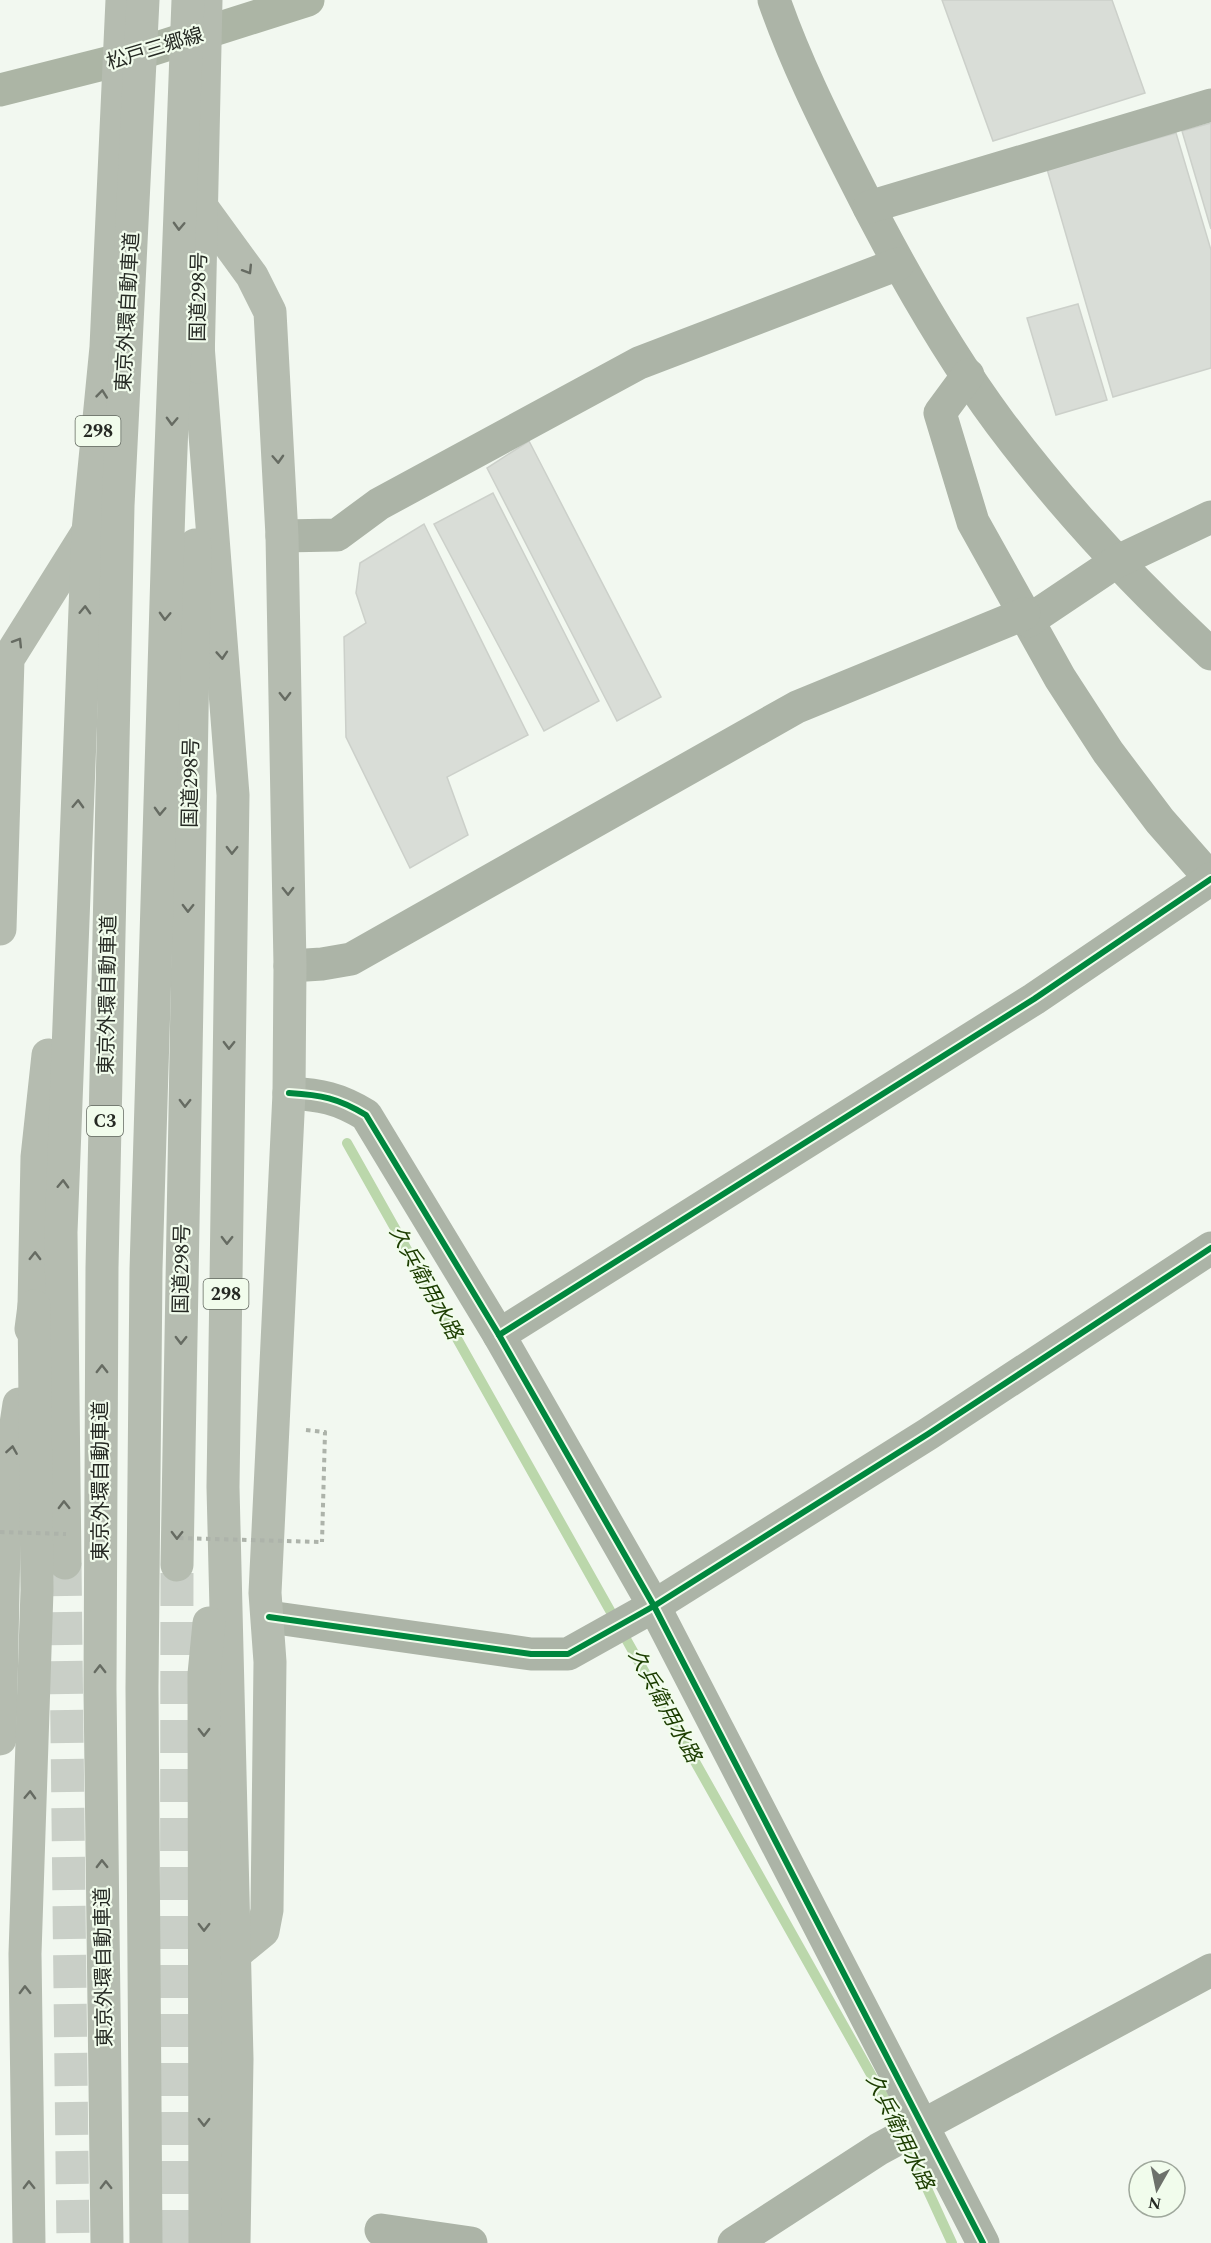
<svg xmlns="http://www.w3.org/2000/svg" width="1211" height="2243" viewBox="0 0 1211 2243" font-family="Spectral,'Noto Sans JP',serif">
<rect width="100%" height="100%" fill="#f2f8f0"/>
<g fill="none" stroke-linecap="round" stroke-linejoin="round">
<polyline stroke="#bbd7ab" stroke-width="10" points="347,1143 891,2110 952,2243"/>
</g>
<g fill="#d9ddd7" stroke="#ccd0ca" stroke-width="1.5">
<polygon points="942,0 1112,0 1145,93 993,141"/>
<polygon points="1211,123 1211,229 1182,131"/>
<polygon points="1176,133 1211,250 1211,368 1113,397 1047,169"/>
<polygon points="1078,304 1107,400 1056,415 1027,318"/>
<polygon points="529,441 661,697 617,721 487,468"/>
<polygon points="493,493 599,701 544,731 434,524"/>
<polygon points="424,524 528,735 447,777 468,835 410,868 346,737 344,637 366,623 356,593 360,563"/>
</g>
<g fill="none" stroke-linecap="round" stroke-linejoin="round">
<g stroke="#c9cfc7" stroke-width="33" stroke-dasharray="33 16" stroke-linecap="butt">
<polyline points="65,1563 73,2243"/>
<polyline points="176,2243 177,1565"/>
</g>
<polyline stroke="#adb3aa" stroke-width="4" stroke-dasharray="4.5 4.5" stroke-linecap="butt" points="306,1430 325,1432 322,1542"/>
<g stroke="#acb4a7" stroke-width="33">
<path d="M774,0c21,60 49,117 78,174 43,86 91,172 148,249 63,84 134,160 211,231"/>
<polyline points="869,207 1211,105"/>
<polyline points="968,375 940,413 973,522 1060,678 1108,752 1160,821 1211,879"/>
<polyline points="282,536 337,535 379,504 639,363 898,264"/>
<polyline points="1028,621 1116,562 1211,517"/>
<polyline points="290,966 322,964 351,959 797,707 1024,614"/>
<path d="M289,1093c32,2 49,5 77,22l133,220 155,271 329,637"/>
<polyline points="499,1335 1034,999 1211,879"/>
<polyline points="269,1617 531,1654 568,1654 654,1606 928,1434 1211,1248"/>
<polyline points="381,2230 471,2243"/>
<polyline points="734,2243 879,2149 1211,1970"/>
</g>
<polyline stroke="#acb5a5" stroke-width="33" points="0,90 119,60 308,0"/>
<g stroke="#b5bcb0" stroke-width="33">
<polyline points="201,206 252,276 270,312 282,536 290,966 289,1093 265,1593 270,1662 267,1910 263,1931 235,1954"/>
<polyline points="198,345 233,795 223,1487 237,2059 234,2243"/>
<polyline points="198,367 206,0"/>
<polyline points="0,929 8,659 87,533"/>
<polyline points="31,1329 34,1306 37,1157 48,1055"/>
<polyline points="65,1563 61,1232 88,531 106,347 122,0"/>
<polyline points="177,1565 195,545"/>
<polyline points="0,1739 5,1496 19,1404"/>
<polyline points="29,2243 25,1954 37,1590 34,1306"/>
<polyline points="205,2243 204,1674 209,1623"/>
</g>
<g stroke="#adb3aa" stroke-width="4" stroke-dasharray="4.5 4.5" stroke-linecap="butt">
<polyline points="0,1532 66,1534"/>
<polyline points="179,1538 322,1542"/>
</g>
<g stroke="#b5bcb0" stroke-width="33">
<polyline points="107,2243 100,1689 102,1268 118,506 143,0"/>
<polyline points="146,2243 142,1688 146,1269 169,503 188,0"/>
</g>
<g stroke="#f1fcec" stroke-width="10">
<g id="cycleway">
<path d="M289,1093c32,2 49,5 77,22l133,220 155,271 329,637"/>
<polyline points="499,1335 1034,999 1211,879"/>
<polyline points="269,1617 531,1654 568,1654 654,1606 928,1434 1211,1248"/>
</g>
</g>
<use href="#cycleway" stroke="#00873e" stroke-width="6"/>
</g>
<defs><path id="oneway-chevron" d="M-2-3.5L2.5 0L-2 3.5" fill="none" stroke-width="1.6" stroke-linecap="round" stroke-linejoin="round" transform="scale(1.5)"/></defs>
<g stroke="#666b62">
<use href="#oneway-chevron" transform="translate(179 226) rotate(92)"/>
<use href="#oneway-chevron" transform="translate(248 270) rotate(58)"/>
<use href="#oneway-chevron" transform="translate(102 394) rotate(-84)"/>
<use href="#oneway-chevron" transform="translate(172 421) rotate(92)"/>
<use href="#oneway-chevron" transform="translate(278 459) rotate(87)"/>
<use href="#oneway-chevron" transform="translate(85 610) rotate(-88)"/>
<use href="#oneway-chevron" transform="translate(165 616) rotate(92)"/>
<use href="#oneway-chevron" transform="translate(18 642) rotate(-58)"/>
<use href="#oneway-chevron" transform="translate(222 655) rotate(86)"/>
<use href="#oneway-chevron" transform="translate(285 696) rotate(89)"/>
<use href="#oneway-chevron" transform="translate(78 804) rotate(-88)"/>
<use href="#oneway-chevron" transform="translate(160 811) rotate(92)"/>
<use href="#oneway-chevron" transform="translate(232 850) rotate(91)"/>
<use href="#oneway-chevron" transform="translate(288 891) rotate(89)"/>
<use href="#oneway-chevron" transform="translate(188 908) rotate(91)"/>
<use href="#oneway-chevron" transform="translate(229 1045) rotate(91)"/>
<use href="#oneway-chevron" transform="translate(185 1103) rotate(91)"/>
<use href="#oneway-chevron" transform="translate(63 1184) rotate(-88)"/>
<use href="#oneway-chevron" transform="translate(227 1240) rotate(91)"/>
<use href="#oneway-chevron" transform="translate(35 1256) rotate(-89)"/>
<use href="#oneway-chevron" transform="translate(181 1340) rotate(91)"/>
<use href="#oneway-chevron" transform="translate(102 1369) rotate(-90)"/>
<use href="#oneway-chevron" transform="translate(12 1450) rotate(-81)"/>
<use href="#oneway-chevron" transform="translate(64 1505) rotate(-91)"/>
<use href="#oneway-chevron" transform="translate(177 1535) rotate(91)"/>
<use href="#oneway-chevron" transform="translate(100 1669) rotate(-90)"/>
<use href="#oneway-chevron" transform="translate(204 1732) rotate(90)"/>
<use href="#oneway-chevron" transform="translate(30 1795) rotate(-88)"/>
<use href="#oneway-chevron" transform="translate(102 1864) rotate(-91)"/>
<use href="#oneway-chevron" transform="translate(204 1927) rotate(90)"/>
<use href="#oneway-chevron" transform="translate(25 1990) rotate(-91)"/>
<use href="#oneway-chevron" transform="translate(204 2122) rotate(90)"/>
<use href="#oneway-chevron" transform="translate(29 2185) rotate(-91)"/>
<use href="#oneway-chevron" transform="translate(106 2185) rotate(-91)"/>
</g>
<g text-anchor="middle" dominant-baseline="central" stroke-width="4.5" stroke-linejoin="round" paint-order="stroke">
<g fill="#f1fcec" stroke="#62685f" stroke-width="1.5">
<rect x="75.5" y="416" width="45" height="30" rx="4.5"/>
<rect x="87" y="1106" width="36" height="30" rx="4.5"/>
<rect x="203.5" y="1279" width="45" height="30" rx="4.5"/>
</g>
<g font-size="18" font-weight="bold" fill="#252923">
<text x="98" y="431">298</text>
<text x="105" y="1121">C3</text>
<text x="226" y="1294">298</text>
</g>
<g font-size="20" fill="#252923" stroke="#f1fcec">
<text transform="translate(155 49) rotate(-17)">松戸三郷線</text>
<text transform="translate(199 297) rotate(-89)">国道298号</text>
<text transform="translate(128 312) rotate(-87)">東京外環自動車道</text>
<text transform="translate(191 783) rotate(-89)">国道298号</text>
<text transform="translate(108 995) rotate(-89)">東京外環自動車道</text>
<text transform="translate(182 1269) rotate(-89)">国道298号</text>
<text transform="translate(101 1481) rotate(-90)">東京外環自動車道</text>
<text transform="translate(104 1967) rotate(-91)">東京外環自動車道</text>
</g>
<g font-size="21" font-style="italic" fill="#1c3d00" stroke="#f1fcec">
<text transform="translate(425 1283) rotate(61)">久兵衛用水路</text>
<text transform="translate(664 1706) rotate(61)">久兵衛用水路</text>
<text transform="translate(899 2132) rotate(64)">久兵衛用水路</text>
</g>
</g>
<g transform="translate(1157 2189) rotate(189)"><circle r="28" fill="#f1fcec" stroke="#9fa89c" stroke-width="1.5"/>
<path d="M0-4.5L10 22L0 15L-10 22Z" fill="#6d716b"/>
<text y="-9" font-size="16" font-weight="bold" text-anchor="middle" fill="#252923">N</text>
</g>
</svg>
